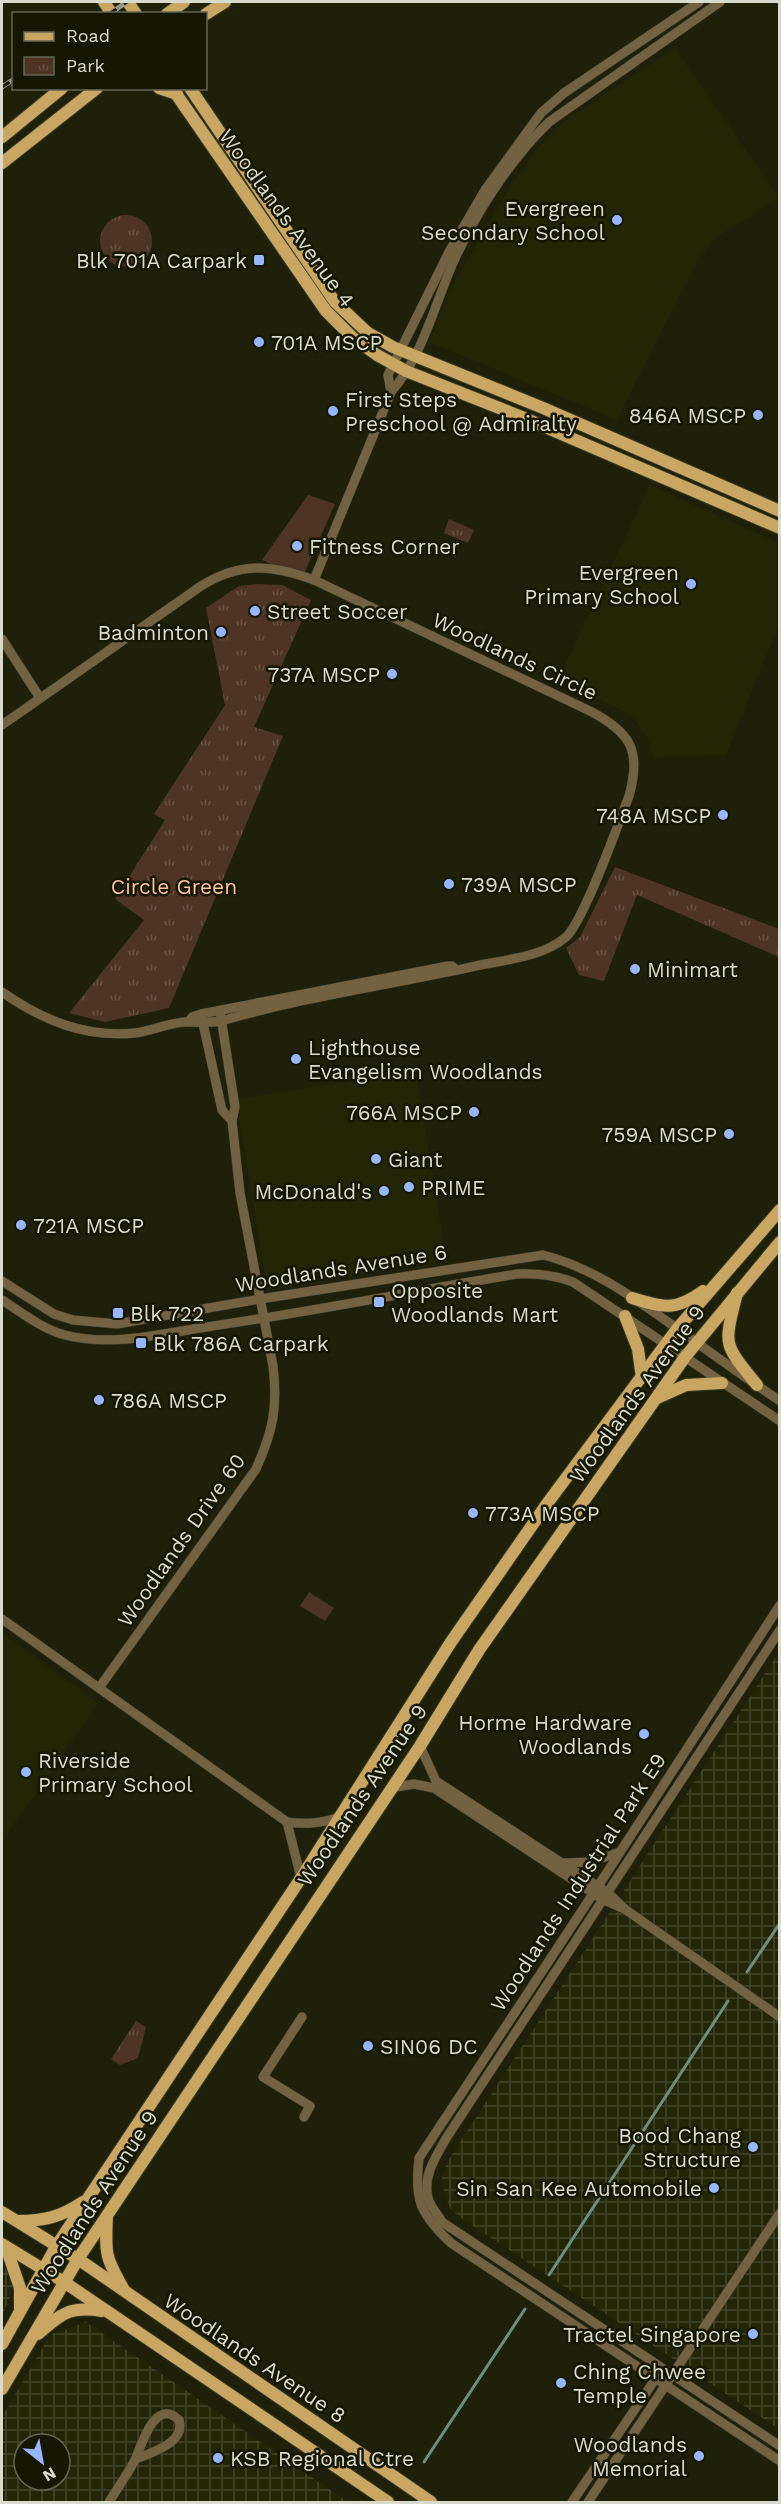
<svg xmlns="http://www.w3.org/2000/svg" width="781" height="2504" viewBox="0 0 781 2504" font-family="'Work Sans',sans-serif">
<defs>
<pattern id="industrial-grid" width="8" height="8" patternUnits="userSpaceOnUse" patternTransform="scale(1.5)"><rect width="8" height="8" fill="#232606"/><path d="M0 4h8M4 0v8" fill="none" stroke="#424529"/></pattern>
<pattern id="park-tufts" width="24" height="20" patternUnits="userSpaceOnUse" patternTransform="scale(1.5)"><rect width="24" height="20" fill="#4e3424"/><path d="M3 7l-1-3M5 7V3M7 7l1-3M15 17l-1-3M17 17v-4M19 17l1-3" fill="none" stroke="#675143"/></pattern>
</defs>
<rect width="100%" height="100%" fill="#1e2009"/>
<g fill="#232606">
<polygon points="675,48 778,196 771,203 717,237 698,259 617,420 429,342 450,289 512,184 536,151 553,130 578,112"/>
<polygon points="650,485 779,543 779,625 726,755 653,757 648,739 632,717 622,710 558,680"/>
<polygon points="416,1072 446,1260 268,1291 236,1099"/>
<polygon points="2,1633 98,1703 2,1841"/>
</g>
<g fill="url(#industrial-grid)" fill-rule="evenodd">
<polygon points="779,1652 779,2429 464,2220 451,2210 444,2192 442,2177 447,2162"/>
<polygon points="2,2261 11,2277 13,2290 2,2316"/>
<path d="M86,2322l262,180h-346v-85l48,-82zM24,2444h36v36h-36z"/>
</g>
<g fill="#4e3424">
<polygon points="308,495 335,504 302,578 262,560"/>
<polygon points="309,1592 334,1608 325,1621 300,1606"/>
</g>
<g fill="url(#park-tufts)">
<circle cx="126" cy="241" r="26"/>
<polygon points="449,519 474,530 468,543 444,533"/>
<polygon points="257,584 282,585 311,600 254,727 283,736 169,1008 105,1022 69,1013 144,920 115,899 165,820 154,814 225,705 206,608 239,586"/>
<polygon points="615,867 779,929 779,957 637,895 604,981 579,975 566,948 580,937"/>
<polygon points="136,2021 146,2027 138,2058 120,2065 111,2059"/>
</g>
<g fill="none" stroke-linecap="round" stroke-linejoin="round">
<g stroke="#6c8d7f" stroke-width="3">
<polyline points="747,1972 780,1923"/>
<polyline points="549,2275 728,2001"/>
<polyline points="424,2462 525,2309"/>
</g>
<g stroke="#383a24" stroke-width="10">
<g id="minor">
<polyline points="391,392 388,375 450,250 485,190 541,113 564,93 699,2"/>
<path d="M314,580l77,-188c31,-35 43,-85 61,-127 23,-51 57,-104 97,-143l171,-120"/>
<polyline points="2,639 40,698"/>
<path d="M2,725l199,-139c39,-24 70,-22 113,-6l276,131c40,21 52,39 39,85 -10,26 -45,125 -63,141 -24,21 -65,23 -95,30 -82,18 -168,30 -250,54 -11,2 -20,1 -32,1 -17,-1 -36,9 -54,11 -50,5 -93,-13 -133,-41"/>
<polyline points="202,1019 222,1110 232,1121"/>
<polyline points="189,1022 192,1017 201,1014 448,966 452,966 456,970"/>
<path d="M2,1281l52,33 19,6 44,4 143,-25 283,-44c49,12 91,43 132,72 35,25 69,50 105,74"/>
<path d="M2,1300c19,12 40,29 63,35 45,12 96,-1 141,-8 104,-15 208,-36 311,-53 21,-1 37,1 56,8l207,139"/>
<path d="M780,1605l-187,289 -174,264c-5,42 1,56 32,85l329,218"/>
<path d="M2,1619l285,203c19,3 34,1 53,-5"/>
<path d="M780,1630l-333,507c-11,19 -26,41 -18,64 3,7 9,14 13,21l338,224"/>
<path d="M99,1688l157,-219c17,-38 22,-62 17,-103l-33,-173 -8,-72 3,-14 -15,-96"/>
<polyline points="420,1746 436,1781 608,1893 626,1910 780,2017"/>
<polyline points="390,1788 414,1784 434,1788 582,1886 604,1900 624,1909"/>
<polyline points="287,1822 301,1878"/>
<polyline points="564,1863 590,1862 620,1852"/>
<polyline points="302,2017 263,2077 310,2106 304,2117"/>
<path d="M109,2502c8,-13 17,-26 25,-40 7,-14 20,-66 45,-42 7,23 -27,32 -43,39"/>
<polyline points="572,2502 656,2378 661,2377"/>
<polyline points="588,2502 780,2213"/>
</g>
</g>
<g stroke="#383a24" stroke-width="14">
<g id="major">
<polyline points="104,2 112,14"/>
<polyline points="128,2 136,14"/>
<polyline points="167,14 184,2"/>
<polyline points="206,14 225,2"/>
<polyline points="159,88 177,94"/>
<polyline points="172,88 326,311 352,337 377,355 406,371 522,417 780,528"/>
<polyline points="190,88 335,302 368,333 393,347 543,408 780,511"/>
<polyline points="2,137 62,88"/>
<polyline points="2,163 97,88"/>
<path d="M737,1293c-13,53 -15,49 20,92"/>
<path d="M632,1298c32,10 44,13 71,-7"/>
<polyline points="625,1316 638,1349 642,1378"/>
<polyline points="657,1398 686,1385 722,1383"/>
<polyline points="2,2212 78,2259 431,2502"/>
<path d="M107,2216c-2,38 -2,41 17,74"/>
<path d="M18,2221c26,0 43,-4 65,-19"/>
<polyline points="2,2244 64,2282 388,2502"/>
<polyline points="6,2247 20,2288 20,2309"/>
<path d="M38,2334c24,-21 32,-28 64,-23"/>
<polyline points="2,2344 57,2245 301,1878 451,1642 549,1501 677,1329 780,1210"/>
<polyline points="2,2389 78,2259 420,1746 479,1650 685,1357 780,1242"/>
</g>
</g>
<use href="#minor" stroke="#736242" stroke-width="9"/>
<use href="#major" stroke="#c9a661" stroke-width="12"/>
<g stroke="#959786" stroke-width="5">
<g id="rail">
<polyline points="109,14 127,2"/>
<polyline points="2,87 14,79"/>
</g>
</g>
<use href="#rail" stroke="#151702" stroke-width="3" stroke-dasharray="9" stroke-linecap="butt"/>
</g>
<g fill="#96b6fd" stroke="#151702" stroke-width="2">
<circle cx="617" cy="220" r="6"/>
<rect x="253" y="254" width="12" height="12" rx="3"/>
<circle cx="259" cy="342" r="6"/>
<circle cx="333" cy="411" r="6"/>
<circle cx="758" cy="415" r="6"/>
<circle cx="297" cy="546" r="6"/>
<circle cx="691" cy="584" r="6"/>
<circle cx="255" cy="611" r="6"/>
<circle cx="221" cy="632" r="6"/>
<circle cx="392" cy="674" r="6"/>
<circle cx="723" cy="815" r="6"/>
<circle cx="449" cy="884" r="6"/>
<circle cx="635" cy="969" r="6"/>
<circle cx="296" cy="1059" r="6"/>
<circle cx="474" cy="1112" r="6"/>
<circle cx="729" cy="1134" r="6"/>
<circle cx="376" cy="1159" r="6"/>
<circle cx="409" cy="1187" r="6"/>
<circle cx="384" cy="1191" r="6"/>
<circle cx="21" cy="1225" r="6"/>
<rect x="373" y="1296" width="12" height="12" rx="3"/>
<rect x="112" y="1307" width="12" height="12" rx="3"/>
<rect x="135" y="1337" width="12" height="12" rx="3"/>
<circle cx="99" cy="1400" r="6"/>
<circle cx="473" cy="1513" r="6"/>
<circle cx="644" cy="1734" r="6"/>
<circle cx="26" cy="1772" r="6"/>
<circle cx="368" cy="2046" r="6"/>
<circle cx="753" cy="2147" r="6"/>
<circle cx="714" cy="2188" r="6"/>
<circle cx="753" cy="2334" r="6"/>
<circle cx="561" cy="2383" r="6"/>
<circle cx="699" cy="2456" r="6"/>
<circle cx="218" cy="2458" r="6"/>
</g>
<g text-anchor="middle" dominant-baseline="central" stroke-width="5" stroke-linejoin="round" paint-order="stroke">
<g font-size="21" fill="#d9dbcd" stroke="#151702" text-anchor="start">
<text x="605" y="208" text-anchor="end">Evergreen<tspan x="605" dy="24">Secondary School</tspan></text>
<text x="247" y="260" text-anchor="end">Blk 701A Carpark</text>
<text x="271" y="342">701A MSCP</text>
<text x="345" y="399">First Steps<tspan x="345" dy="24">Preschool @ Admiralty</tspan></text>
<text x="746" y="415" text-anchor="end">846A MSCP</text>
<text x="309" y="546">Fitness Corner</text>
<text x="679" y="572" text-anchor="end">Evergreen<tspan x="679" dy="24">Primary School</tspan></text>
<text x="267" y="611">Street Soccer</text>
<text x="209" y="632" text-anchor="end">Badminton</text>
<text x="380" y="674" text-anchor="end">737A MSCP</text>
<text x="711" y="815" text-anchor="end">748A MSCP</text>
<text x="461" y="884">739A MSCP</text>
<text x="647" y="969">Minimart</text>
<text x="308" y="1047">Lighthouse<tspan x="308" dy="24">Evangelism Woodlands</tspan></text>
<text x="462" y="1112" text-anchor="end">766A MSCP</text>
<text x="717" y="1134" text-anchor="end">759A MSCP</text>
<text x="388" y="1159">Giant</text>
<text x="421" y="1187">PRIME</text>
<text x="372" y="1191" text-anchor="end">McDonald's</text>
<text x="33" y="1225">721A MSCP</text>
<text x="391" y="1290">Opposite<tspan x="391" dy="24">Woodlands Mart</tspan></text>
<text x="130" y="1313">Blk 722</text>
<text x="153" y="1343">Blk 786A Carpark</text>
<text x="111" y="1400">786A MSCP</text>
<text x="485" y="1513">773A MSCP</text>
<text x="632" y="1722" text-anchor="end">Horme Hardware<tspan x="632" dy="24">Woodlands</tspan></text>
<text x="38" y="1760">Riverside<tspan x="38" dy="24">Primary School</tspan></text>
<text x="380" y="2046">SIN06 DC</text>
<text x="741" y="2135" text-anchor="end">Bood Chang<tspan x="741" dy="24">Structure</tspan></text>
<text x="702" y="2188" text-anchor="end">Sin San Kee Automobile</text>
<text x="741" y="2334" text-anchor="end">Tractel Singapore</text>
<text x="573" y="2371">Ching Chwee<tspan x="573" dy="24">Temple</tspan></text>
<text x="687" y="2444" text-anchor="end">Woodlands<tspan x="687" dy="24">Memorial</tspan></text>
<text x="230" y="2458">KSB Regional Ctre</text>
</g>
<g font-size="21" fill="#d9dbcd" stroke="#151702">
<text transform="translate(287 218) rotate(54)">Woodlands Avenue 4</text>
<text transform="translate(515 656) rotate(25)">Woodlands Circle</text>
<text transform="translate(341 1268) rotate(-9)">Woodlands Avenue 6</text>
<text transform="translate(637 1394) rotate(-54)">Woodlands Avenue 9</text>
<text transform="translate(181 1540) rotate(-55)">Woodlands Drive 60</text>
<text transform="translate(362 1795) rotate(-56)">Woodlands Avenue 9</text>
<text transform="translate(578 1882) rotate(-57)">Woodlands Industrial Park E9</text>
<text transform="translate(94 2202) rotate(-57)">Woodlands Avenue 9</text>
<text transform="translate(255 2358) rotate(34)">Woodlands Avenue 8</text>
</g>
<g font-size="21" fill="#ffc39e" stroke="#151702">
<text x="174" y="886">Circle Green</text>
</g>
</g>
<rect width="781" height="2504" fill="none" stroke="#d9dbcd" stroke-width="6"/>
<rect x="12" y="12" width="195" height="78" fill="#151702" stroke="#636553" stroke-width="1.5"/>
<rect x="24" y="32" width="30" height="9" fill="#c9a661" stroke="#636553" stroke-width="1.5"/>
<text x="66" y="42" font-size="18" fill="#d9dbcd">Road</text>
<rect x="24" y="57" width="30" height="18" fill="url(#park-tufts)" stroke="#636553" stroke-width="1.5"/>
<text x="66" y="72" font-size="18" fill="#d9dbcd">Park</text>
<g transform="translate(42 2462) rotate(149)"><circle r="28" fill="#151702" stroke="#636553" stroke-width="1.5"/>
<path d="M0-4.5L10 22L0 15L-10 22Z" fill="#96b6fd"/>
<text y="-9" font-size="16" font-weight="bold" text-anchor="middle" fill="#d9dbcd">N</text>
</g>
</svg>
